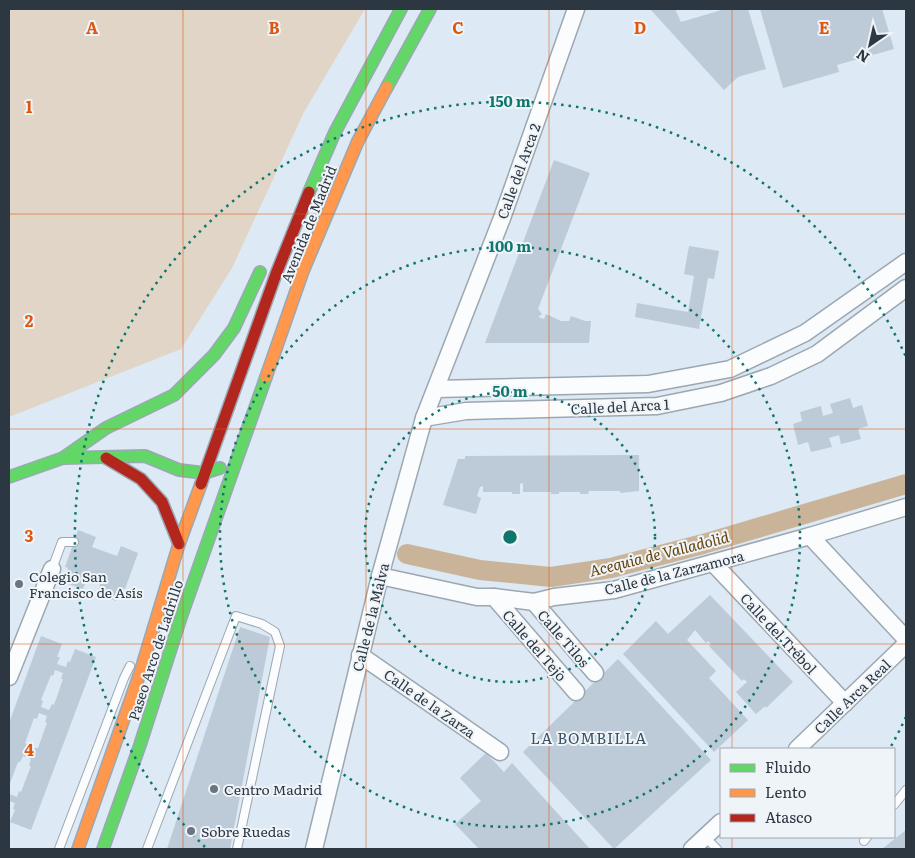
<svg xmlns="http://www.w3.org/2000/svg" width="915" height="858" viewBox="0 0 915 858" font-family="Literata,serif">
<rect width="100%" height="100%" fill="#dde9f4"/>
<polygon fill="#e0d5c6" points="9,9 365,9 304,112 232,268 181,349 9,417"/>
<g fill="none" stroke-linecap="round" stroke-linejoin="round">
<polyline stroke="#cab499" stroke-width="20" points="407,554 480,570 551,577 611,568 703,544 906,484"/>
</g>
<g fill="#bdcad7" fill-rule="evenodd">
<polygon points="650,9 675,9 681,22 725,9 748,9 766,69 738,77 724,90"/>
<polygon points="760,9 882,9 894,49 837,65 839,72 783,88"/>
<polygon points="554,160 590,173 538,309 542,314 538,317 544,319 546,314 561,321 569,321 571,316 585,321 591,321 589,343 485,343"/>
<polygon points="689,246 719,251 714,279 708,278 699,329 635,317 637,303 688,312 694,276 684,274"/>
<polygon points="850,398 853,408 862,405 868,426 858,429 861,439 841,444 839,435 829,438 832,447 811,452 808,442 798,445 793,424 802,421 800,412 821,406 823,416 833,413 830,404"/>
<polygon points="639,455 639,491 620,493 620,491 589,491 588,494 580,494 580,492 559,492 559,494 551,494 551,492 523,492 523,483 520,484 520,494 512,494 512,492 483,492 483,486 480,487 477,496 481,498 476,514 443,505 458,459 465,459 465,456"/>
<polygon points="78,530 96,537 92,547 117,556 121,546 138,553 125,589 121,588 116,601 97,594 101,581 88,576 83,589 63,582 68,568 65,567"/>
<polygon points="710,595 793,682 766,708 765,706 756,714 736,692 747,682 744,679 742,681 709,646 711,644 708,641 706,643 695,630 687,640 716,671 709,678 748,720 714,752 623,654 656,621 668,634"/>
<polygon points="240,627 270,637 230,849 167,849"/>
<path d="M41,636l21,8 -5,13h3l-3,7 9,3 2,-6 2,1 5,-13 21,8 -65,173 -21,-8 5,-12 -2,-1 2,-6 -6,-2v-7l8,3 2,-6 2,1 10,-26h-2l2,-7 -8,-3 -3,6h-2l-9,24v-63zM55,670l8,3 -2,6h2l-9,26 -2,-1 -3,6 -8,-3 2,-6 -2,-1 10,-25 2,1zM39,713l8,3 -2,6 2,1 -9,25h-3l-2,5 -8,-3 2,-6 -2,-1 9,-25 3,1z"/>
<polygon points="618,659 711,760 614,849 523,752"/>
<polygon points="486,753 504,772 512,763 590,849 479,849 455,824 481,801 460,778"/>
<polygon points="906,830 906,849 882,849"/>
</g>
<g fill="none" stroke-linecap="round" stroke-linejoin="round">
<g stroke="#9da7b0" stroke-width="10">
<g id="lane">
<polyline points="52,569 62,542 74,542"/>
<polyline points="894,805 906,790"/>
<polyline points="705,837 717,849"/>
<polyline points="864,841 867,837"/>
<polyline points="59,849 124,678 130,666"/>
<polyline points="147,849 236,616 262,624 275,632 280,646 237,849"/>
</g>
</g>
<g stroke="#9da7b0" stroke-width="19">
<g id="street">
<polyline points="436,389 648,384 730,369 805,333 906,262"/>
<polyline points="424,418 466,411 657,406 721,393 771,376 817,354 906,288"/>
<polyline points="810,536 906,639"/>
<polyline points="713,563 845,703"/>
<polyline points="380,576 477,597 494,597 534,602 554,597 614,590 810,536 906,507"/>
<polyline points="494,597 576,692"/>
<polyline points="534,602 595,673"/>
<polyline points="360,655 500,752"/>
<polyline points="9,677 52,569"/>
<polyline points="797,749 906,644"/>
<polyline points="314,849 380,576 424,418 502,218 576,9"/>
<polyline points="692,849 721,822"/>
</g>
</g>
<g stroke="#9aa8b4" stroke-width="14">
<g id="fast">
<polyline points="387,87 430,9"/>
<polyline points="309,192 335,132 401,9"/>
<polyline points="63,458 145,456 179,470 204,473 220,468"/>
<polyline points="9,477 63,458 106,428 174,395 214,355 234,328 260,272"/>
<polyline points="103,849 140,745 180,620 266,377"/>
</g>
</g>
<g stroke="#9aa8b4" stroke-width="14">
<g id="slow">
<polyline points="266,377 303,271 358,141 387,87"/>
<polyline points="78,849 140,673 179,544 201,484"/>
</g>
</g>
<g stroke="#9aa8b4" stroke-width="14">
<g id="jam">
<polyline points="106,458 141,479 162,502 179,544"/>
<polyline points="201,484 276,274 309,192"/>
</g>
</g>
<use href="#lane" stroke="#fafcfd" stroke-width="8"/>
<use href="#street" stroke="#fafcfd" stroke-width="16"/>
<use href="#fast" stroke="#63d668" stroke-width="11"/>
<use href="#slow" stroke="#ff974d" stroke-width="11"/>
<use href="#jam" stroke="#b3261e" stroke-width="11"/>
</g>
<path fill="none" stroke="#df570f" stroke-width="1" stroke-opacity="0.55" d="M183,9v840M366,9v840M549,9v840M732,9v740M9,214h897M9,429h897M9,644h897M732,837v12"/>
<g fill="none" stroke="#0f766e" stroke-width="2.5" stroke-dasharray="2.5 5">
<circle cx="510" cy="537" r="145"/>
<circle cx="510" cy="537" r="290"/>
<path d="M906 717A435 435 0 0 1 890 748M205 847A435 435 0 1 1 906 357"/>
</g>
<g fill="#6b7580" stroke="#eff4f9" stroke-width="2">
<circle cx="19" cy="584" r="5"/>
<circle cx="214" cy="789" r="5"/>
<circle cx="191" cy="831" r="5"/>
</g>
<g text-anchor="middle" dominant-baseline="central" stroke-width="4" stroke-linejoin="round" paint-order="stroke">
<g font-size="14" fill="#2d3741" stroke="#eff4f9">
<text transform="translate(518 171) rotate(-70)">Calle del Arca 2</text>
<text transform="translate(308 224) rotate(-68)">Avenida de Madrid</text>
<text transform="translate(620 406) rotate(-3)">Calle del Arca 1</text>
<text transform="translate(674 572) rotate(-14)">Calle de la Zarzamora</text>
<text transform="translate(370 617) rotate(-76)">Calle de la Malva</text>
<text transform="translate(779 633) rotate(47)">Calle del Trébol</text>
<text transform="translate(564 638) rotate(49)">Calle Tilos</text>
<text transform="translate(535 645) rotate(49)">Calle del Tejo</text>
<text transform="translate(155 650) rotate(-72)">Paseo Arco de Ladrillo</text>
<text transform="translate(852 696) rotate(-44)">Calle Arca Real</text>
<text transform="translate(430 703) rotate(35)">Calle de la Zarza</text>
</g>
<g font-size="14" fill="#2d3741" stroke="#eff4f9" text-anchor="start">
<text x="29" y="576">Colegio San<tspan x="29" dy="16">Francisco de Asís</tspan></text>
<text x="224" y="789">Centro Madrid</text>
<text x="201" y="831">Sobre Ruedas</text>
</g>
<g font-size="15" font-style="italic" fill="#654109" stroke="#eff4f9">
<text transform="translate(659 553) rotate(-14)">Acequia de Valladolid</text>
</g>
<g font-size="15" letter-spacing="1" fill="#3b5166" stroke="#eff4f9">
<text x="589" y="737">LA BOMBILLA</text>
</g>
</g>
<g font-size="16" text-anchor="middle" font-weight="bold" fill="#df570f" stroke="#eff4f9" stroke-width="4" stroke-linejoin="round" paint-order="stroke">
<text x="92" y="34">A</text>
<text x="274" y="34">B</text>
<text x="458" y="34">C</text>
<text x="640" y="34">D</text>
<text x="824" y="34">E</text>
<text x="29" y="113">1</text>
<text x="29" y="327">2</text>
<text x="29" y="542">3</text>
<text x="29" y="756">4</text>
</g>
<circle cx="510" cy="537" r="8" fill="#0f766e" stroke="#eff4f9" stroke-width="2.5"/>
<g font-size="15" text-anchor="middle" font-weight="bold" fill="#0f766e" stroke="#eff4f9" stroke-width="4" stroke-linejoin="round" paint-order="stroke">
<text x="510" y="107">150 m</text>
<text x="510" y="252">100 m</text>
<text x="510" y="397">50 m</text>
</g>
<rect width="915" height="858" fill="none" stroke="#2d3741" stroke-width="20"/>
<rect x="720" y="748" width="175" height="90" fill="#eff4f9" stroke="#a1a8af"/>
<rect x="730" y="764" width="25" height="8" fill="#63d668" stroke="#a1a8af"/>
<text x="765" y="773" font-size="15" fill="#2d3741">Fluido</text>
<rect x="730" y="789" width="25" height="8" fill="#ff974d" stroke="#a1a8af"/>
<text x="765" y="798" font-size="15" fill="#2d3741">Lento</text>
<rect x="730" y="814" width="25" height="8" fill="#b3261e" stroke="#a1a8af"/>
<text x="765" y="823" font-size="15" fill="#2d3741">Atasco</text>
<g transform="translate(870 45) rotate(214)" stroke="#eff4f9" stroke-width="4" paint-order="stroke">
<path d="M0-4L9 19L0 12L-9 19Z" fill="#2d3741"/>
<text y="-8" font-size="14" font-weight="bold" text-anchor="middle" fill="#2d3741">N</text>
</g>
</svg>
